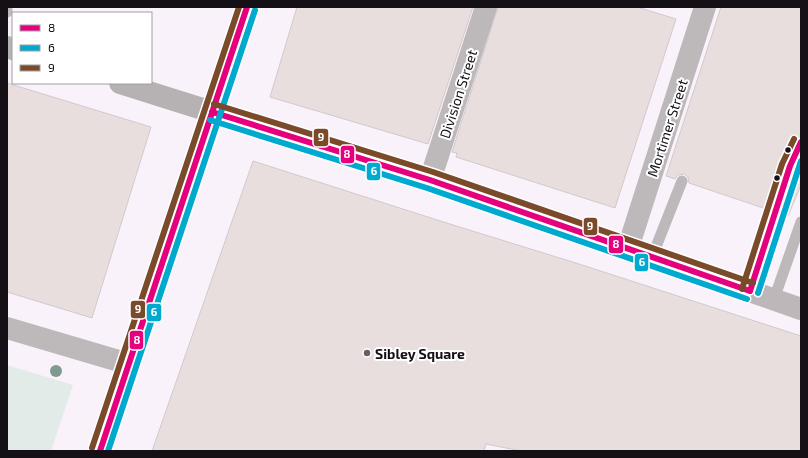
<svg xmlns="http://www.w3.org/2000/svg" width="808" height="458" viewBox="0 0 808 458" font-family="'Exo 2',sans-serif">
<rect width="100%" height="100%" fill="#faf2fa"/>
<polygon fill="#e2ebe7" points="7,365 73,385 51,451 7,451"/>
<g fill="#e8dede" stroke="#d1c9cb">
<polygon points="297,7 473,7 428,144 270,97"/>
<polygon points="498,7 637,7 676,19 615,208 456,157 457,153 452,152"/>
<polygon points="721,7 801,7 801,185 788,216 783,214 783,210 779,206 774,205 769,210 689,183 688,177 684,174 678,175 675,179 666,176"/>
<polygon points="7,83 151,127 92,318 7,292"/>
<polygon points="253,161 453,225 576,263 801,336 801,451 521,451 486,444 484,451 152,451"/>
</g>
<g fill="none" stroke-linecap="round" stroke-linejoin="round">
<g stroke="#bdb8ba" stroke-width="11">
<polyline points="7,9 7,12"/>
<polyline points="652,257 682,181"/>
<polyline points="750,291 776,212"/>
<polyline points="774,299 801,222"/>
</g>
<g stroke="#bdb8ba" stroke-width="22">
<polyline points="430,180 486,7"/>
<polyline points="628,248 705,7"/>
<polyline points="7,328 129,364"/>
</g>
<polyline stroke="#bdb7ba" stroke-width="22" points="212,112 430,180 801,309"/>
<g stroke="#b6b1b3" stroke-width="22">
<polyline points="7,47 13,49"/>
<polyline points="120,83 212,112"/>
<polyline points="100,451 247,7"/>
</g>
<g stroke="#fff" stroke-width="9">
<g id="bus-1">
<polyline points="212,112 430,180 750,291"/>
<polyline points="750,291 790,166 801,142"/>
<polyline points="100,451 247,7"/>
</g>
</g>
<g stroke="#fff" stroke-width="9">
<g id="bus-2">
<polyline points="210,120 427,188 747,299"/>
<polyline points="758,293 801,161"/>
<polyline points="108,451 255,10"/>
</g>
</g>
<g stroke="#fff" stroke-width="9">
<g id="bus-3">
<polyline points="214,104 433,172 753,283"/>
<polyline points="742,289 782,164 794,139"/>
<polyline points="92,448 239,7"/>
</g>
</g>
<use href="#bus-1" stroke="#e5007d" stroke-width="6"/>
<use href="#bus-2" stroke="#00a9ce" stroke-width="6"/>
<use href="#bus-3" stroke="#7a4b2a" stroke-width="6"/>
</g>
<circle fill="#7f9a8f" cx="56" cy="371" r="6"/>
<g fill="#150f16" stroke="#fff" stroke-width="1.5">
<circle cx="788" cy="150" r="3.5"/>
<circle cx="777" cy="178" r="3.5"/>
</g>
<circle fill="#655e66" stroke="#fff" stroke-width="1.5" cx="367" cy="353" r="4"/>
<g text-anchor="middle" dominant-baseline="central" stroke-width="4" stroke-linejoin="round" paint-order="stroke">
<g font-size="14" fill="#150f16" stroke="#fff">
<text transform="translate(458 94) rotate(-72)">Division Street</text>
<text transform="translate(667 128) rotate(-72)">Mortimer Street</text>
</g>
<g font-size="14" font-weight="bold" fill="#150f16" stroke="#fff" text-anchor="start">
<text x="375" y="353">Sibley Square</text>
</g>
</g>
<g stroke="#fff" stroke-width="1.5">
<rect x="313" y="128" width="16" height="19" rx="4" fill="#7a4b2a"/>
<rect x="340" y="145" width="15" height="19" rx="4" fill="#e5007d"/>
<rect x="366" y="162" width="15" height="19" rx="4" fill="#00a9ce"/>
<rect x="583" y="217" width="15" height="19" rx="4" fill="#7a4b2a"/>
<rect x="608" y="235" width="16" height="19" rx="4" fill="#e5007d"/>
<rect x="634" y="253" width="15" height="19" rx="4" fill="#00a9ce"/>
<rect x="130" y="300" width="16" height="19" rx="4" fill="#7a4b2a"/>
<rect x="146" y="303" width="16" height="19" rx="4" fill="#00a9ce"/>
<rect x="129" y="330" width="15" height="20" rx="4" fill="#e5007d"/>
</g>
<g font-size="11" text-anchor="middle" font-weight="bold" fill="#fff">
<text x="321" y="141">9</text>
<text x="347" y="158">8</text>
<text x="374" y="175">6</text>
<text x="590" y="230">9</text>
<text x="616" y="248">8</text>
<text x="642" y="266">6</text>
<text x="138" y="313">9</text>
<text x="154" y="316">6</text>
<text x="137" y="344">8</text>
</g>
<rect width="808" height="458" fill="none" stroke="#150f16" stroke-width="16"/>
<rect x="12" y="12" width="140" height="72" fill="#ffffff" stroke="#a19fa2"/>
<rect x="20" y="25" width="20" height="6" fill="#e5007d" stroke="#a19fa2"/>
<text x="48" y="32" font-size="12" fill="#150f16">8</text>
<rect x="20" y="45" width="20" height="6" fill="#00a9ce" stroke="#a19fa2"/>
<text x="48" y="52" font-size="12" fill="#150f16">6</text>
<rect x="20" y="65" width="20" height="6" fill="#7a4b2a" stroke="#a19fa2"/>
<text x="48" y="72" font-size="12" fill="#150f16">9</text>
</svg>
